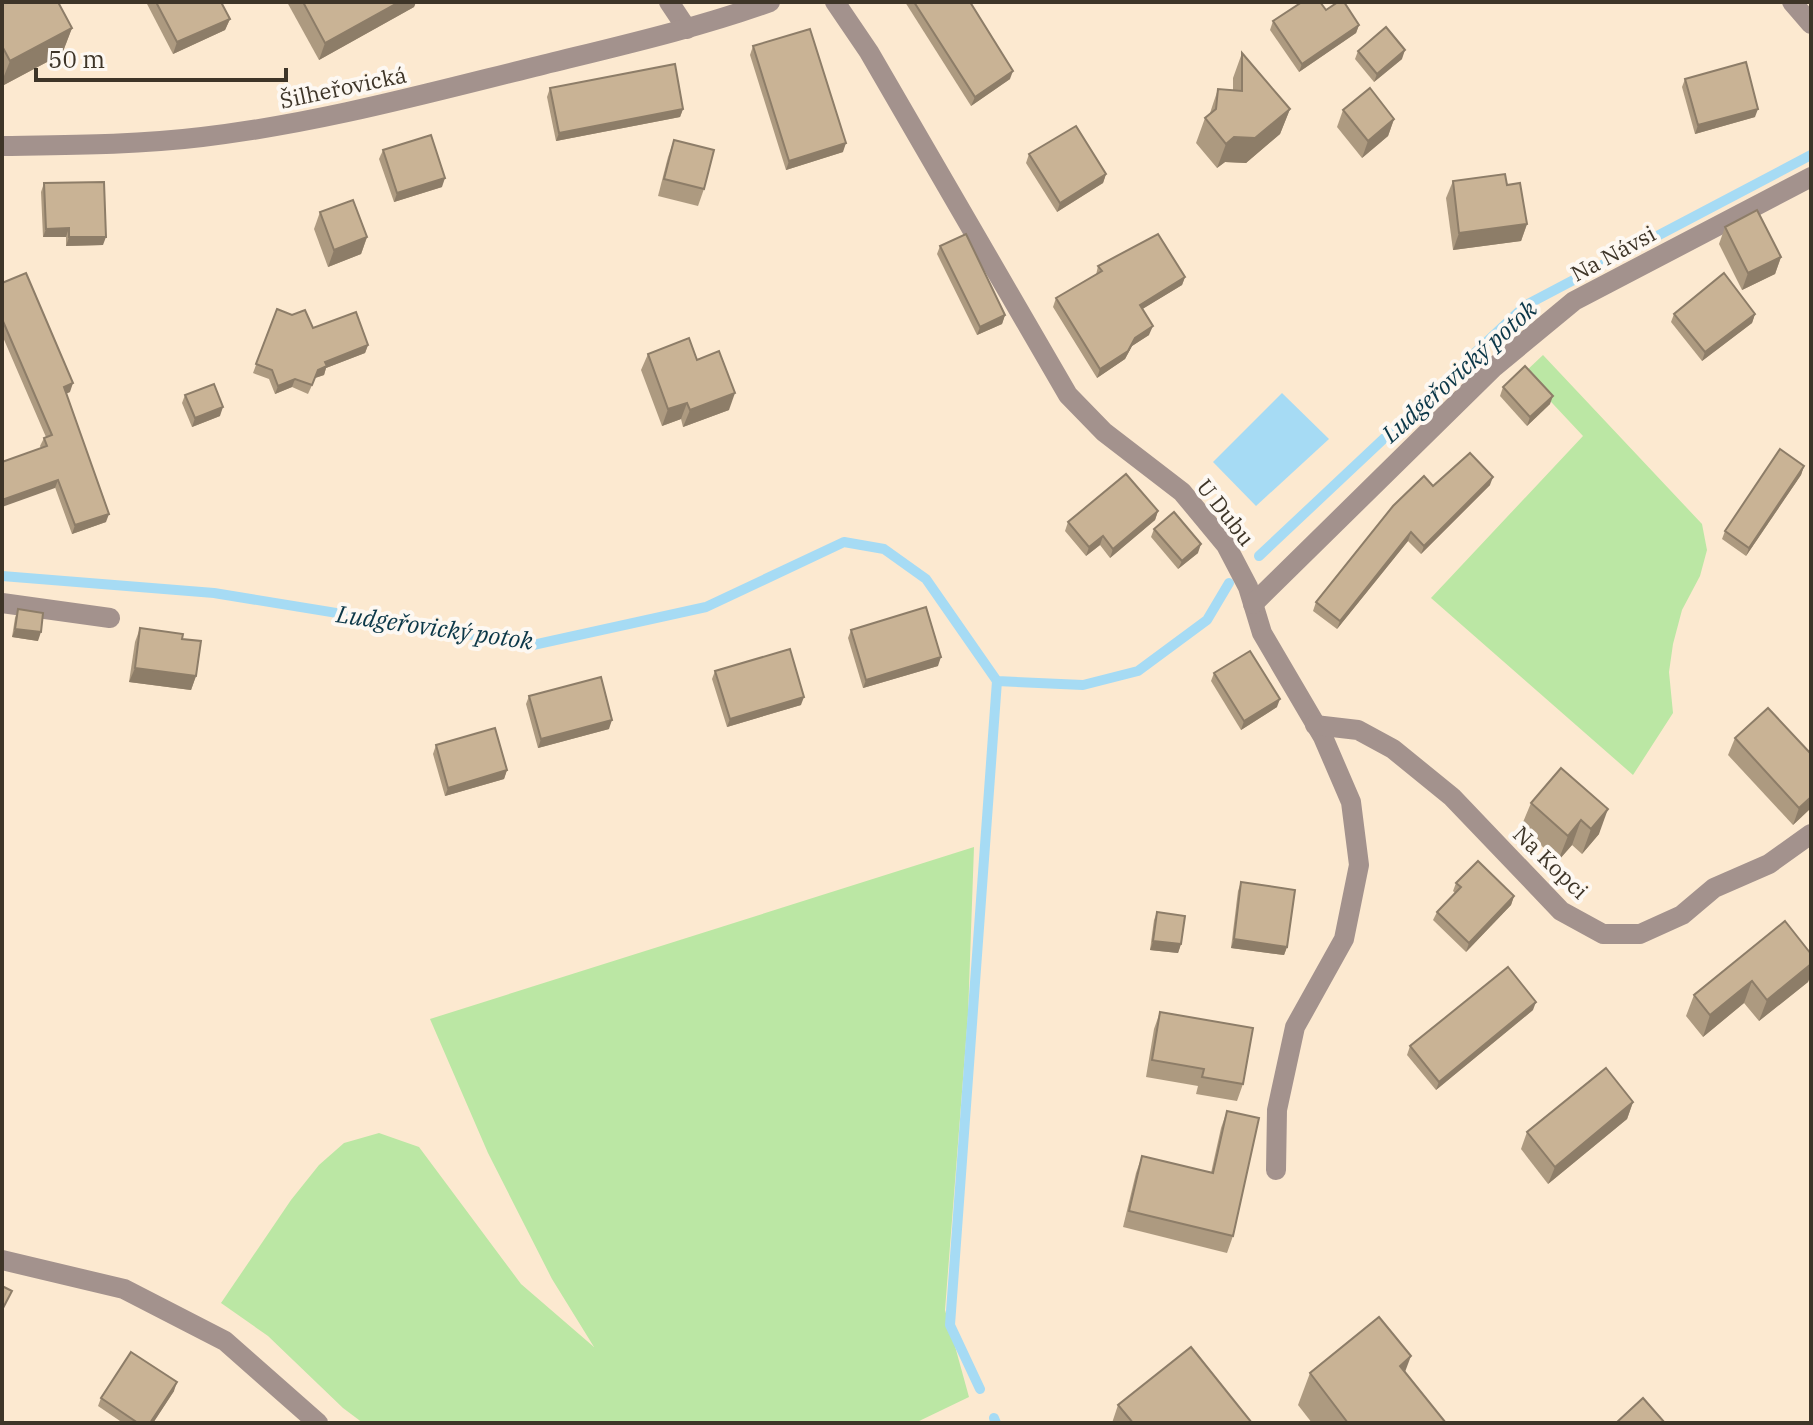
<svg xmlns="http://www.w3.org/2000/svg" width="1813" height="1425" viewBox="0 0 1813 1425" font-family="'IBM Plex Serif',serif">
<rect width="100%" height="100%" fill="#fce9d0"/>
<g fill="#bbe7a4">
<polygon points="1543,355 1702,524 1707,550 1700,576 1682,610 1673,644 1669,672 1673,713 1633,775 1431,598 1583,436 1524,373"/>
<polygon points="974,847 968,1015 945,1310 969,1397 915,1423 363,1423 343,1408 268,1336 221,1303 291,1200 319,1165 344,1143 379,1133 419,1147 521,1284 594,1347 552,1279 488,1153 430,1019"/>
</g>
<polygon fill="#a6dbf4" points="1282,393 1329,439 1256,506 1213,462"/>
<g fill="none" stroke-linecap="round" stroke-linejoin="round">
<g stroke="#a6dbf4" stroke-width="10">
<polyline points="1259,556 1526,305 1811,155"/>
<polyline points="2,576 214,593 533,645 706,607 844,542 884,549 926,579 997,681 1083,685 1138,671 1207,620 1229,583"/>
<polyline points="980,1389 950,1325 997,681"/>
<polyline points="994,1418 996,1423"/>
</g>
<g stroke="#a3928d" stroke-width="20">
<polyline points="669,2 687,29"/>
<polyline points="835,2 869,52 1068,395 1104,432 1182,492 1226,545 1248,587 1262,633 1323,737 1351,802 1359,865 1344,939 1295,1027 1277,1110 1276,1170"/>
<polyline points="1792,2 1811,24"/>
<path d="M2,146c67,-1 134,-1 200,-9 112,-13 219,-42 328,-69 80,-20 162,-38 240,-66"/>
<polyline points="2,603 110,618"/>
<polyline points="1253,604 1493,368 1574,301 1811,177"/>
<polyline points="1315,725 1358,730 1393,749 1452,797 1561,911 1603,934 1640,934 1682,915 1714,888 1769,864 1811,834"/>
<polyline points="2,1260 124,1289 225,1341 318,1423"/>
</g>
</g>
<g fill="#ad9a80">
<polygon points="2,2 72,28 62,54 2,86"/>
<polygon points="146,2 221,2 230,19 225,30 173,54"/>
<polygon points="287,2 416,2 414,7 319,60"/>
<polygon points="905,2 970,2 1010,79 971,106"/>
<polygon points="1326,10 1359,25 1356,33 1299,72 1270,30 1273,21"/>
<polygon points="753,46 843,152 786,170 750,55"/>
<polygon points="1358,51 1402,59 1374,82 1355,59"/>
<polygon points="1242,53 1290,109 1280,134 1246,163 1225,162 1217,168 1196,143 1205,118 1209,116 1218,89 1233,90 1233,78"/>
<polygon points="1685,79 1755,117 1695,134 1682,87"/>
<polygon points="550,88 683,109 680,117 556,141 547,97"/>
<polygon points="1343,110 1394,119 1388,136 1362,158 1337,127"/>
<polygon points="674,140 704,189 698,206 658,196 668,157"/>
<polygon points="383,150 442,187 394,202 379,159"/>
<polygon points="1029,154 1106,174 1103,183 1057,212 1026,163"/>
<polygon points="1453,181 1507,185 1527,224 1521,241 1453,250 1446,198"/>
<polygon points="44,183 103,245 66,246 66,237 43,237 41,192"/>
<polygon points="320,212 367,237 361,254 328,267 314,229"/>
<polygon points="1725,227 1781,257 1775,274 1742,290 1719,244"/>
<polygon points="940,246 1005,315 1002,324 977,335 937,254"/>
<polygon points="1098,266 1185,277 1182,285 1142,309 1149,335 1132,346 1125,359 1097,378 1053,307 1056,298 1096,275"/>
<polygon points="2,283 70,392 66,393 106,522 72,534 40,446 44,438 46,437 2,335"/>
<polygon points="277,309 313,328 368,345 365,353 326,368 324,375 315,378 308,394 292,387 275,394 269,379 253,373"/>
<polygon points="1674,314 1755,314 1752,323 1702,361 1671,322"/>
<polygon points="648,354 697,360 729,410 683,427 681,419 662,426 641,370"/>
<polygon points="1503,387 1550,404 1527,426 1500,396"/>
<polygon points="185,395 220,416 192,427 182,403"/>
<polygon points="1804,466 1801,475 1746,556 1722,539 1725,531"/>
<polygon points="1490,485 1421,554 1408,541 1337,629 1313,611 1316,602 1433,486"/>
<polygon points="1158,511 1155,520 1110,558 1100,545 1086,556 1065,531 1068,522"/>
<polygon points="1154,529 1198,553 1178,569 1151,537"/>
<polygon points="18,609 38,641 12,637 15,618"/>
<polygon points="140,628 182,639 196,676 191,690 129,682 135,642"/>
<polygon points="851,630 938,666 863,688 848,638"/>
<polygon points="715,671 801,705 727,727 712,679"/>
<polygon points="1214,673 1277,707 1241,730 1211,681"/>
<polygon points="529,696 609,729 538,748 526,704"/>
<polygon points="1735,738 1811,754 1811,808 1793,825 1728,755"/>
<polygon points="436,745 507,770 504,779 445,796 433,754"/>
<polygon points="1561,768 1599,834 1582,854 1572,845 1558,861 1521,827 1531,803"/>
<polygon points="1241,882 1287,947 1284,955 1231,948 1238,891"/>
<polygon points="1456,883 1514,896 1511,905 1466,952 1433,920 1437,912 1455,893 1453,891"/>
<polygon points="1157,912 1181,944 1178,953 1150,950 1154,920"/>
<polygon points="1811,954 1811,974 1808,982 1759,1021 1744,1003 1703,1037 1686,1016 1694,995"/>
<polygon points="1533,1010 1436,1090 1407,1055 1410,1046"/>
<polygon points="1160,1012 1243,1084 1237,1101 1196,1094 1198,1086 1146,1077 1154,1029"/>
<polygon points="1633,1102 1627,1119 1548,1184 1521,1149 1527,1132"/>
<polygon points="1227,1111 1233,1236 1227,1253 1123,1227 1136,1173 1142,1156 1211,1173 1221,1128"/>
<polygon points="1405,1372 1446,1423 1312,1423 1298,1405 1310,1373"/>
<polygon points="174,1391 153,1423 123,1423 98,1406 101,1398"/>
<polygon points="1118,1405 1252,1423 1112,1423"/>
</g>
<g fill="#8d7d68">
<polygon points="399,2 416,2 414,7 319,60 325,43"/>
<polygon points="230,19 225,30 173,54 177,42"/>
<polygon points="1359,25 1356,33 1299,72 1302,64"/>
<polygon points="72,28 62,54 2,86 2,81 10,61"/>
<polygon points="1405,50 1402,59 1374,82 1377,74"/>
<polygon points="1013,71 1010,79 971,106 975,97"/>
<polygon points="683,109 680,117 556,141 559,133"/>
<polygon points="1290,109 1280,134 1246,163 1225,162 1217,168 1226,144 1234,137"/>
<polygon points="1758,109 1755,117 1695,134 1698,125"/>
<polygon points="1394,119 1388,136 1362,158 1368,141"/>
<polygon points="846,143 843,152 786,170 789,161"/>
<polygon points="1106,174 1103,183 1057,212 1060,203"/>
<polygon points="445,178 442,187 394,202 397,193"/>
<polygon points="1527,224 1521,241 1453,250 1459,233"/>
<polygon points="69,228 66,237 43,237 46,229"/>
<polygon points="69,237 106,237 103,245 66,246"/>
<polygon points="367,237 361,254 328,267 334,250"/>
<polygon points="1781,257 1775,274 1742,290 1748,273"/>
<polygon points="1185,277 1182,285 1136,313 1140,305"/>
<polygon points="1755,314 1752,323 1702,361 1705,352"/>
<polygon points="1005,315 1002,324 977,335 980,327"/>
<polygon points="1153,326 1149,335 1132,346 1125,359 1097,378 1100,369 1135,338"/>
<polygon points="368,345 365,353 326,368 324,375 315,378 308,394 318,370 325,362"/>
<polygon points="295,379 292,387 275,394 278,386"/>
<polygon points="73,383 70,392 61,396 64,387"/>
<polygon points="735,393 729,410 683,427 690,410"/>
<polygon points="1553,396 1550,404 1527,426 1530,417"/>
<polygon points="687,403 681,419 662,426 668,409"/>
<polygon points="223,407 220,416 192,427 195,418"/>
<polygon points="1804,466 1801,475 1746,556 1749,548"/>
<polygon points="1493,477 1490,485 1421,554 1424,546"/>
<polygon points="58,480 55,488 2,507 2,500"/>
<polygon points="1158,511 1155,520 1110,558 1113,549"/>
<polygon points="109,514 106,522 72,534 75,525"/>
<polygon points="1411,532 1408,541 1337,629 1340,621"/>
<polygon points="1103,536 1100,545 1086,556 1089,547"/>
<polygon points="1201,544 1198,553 1178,569 1182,561"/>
<polygon points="15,629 41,632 38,641 12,637"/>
<polygon points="941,657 938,666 863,688 866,680"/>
<polygon points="135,668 196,676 191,690 129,682"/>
<polygon points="804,697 801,705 727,727 730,719"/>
<polygon points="1280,699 1277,707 1241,730 1244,721"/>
<polygon points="612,720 609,729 538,748 541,739"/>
<polygon points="507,770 504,779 445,796 448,788"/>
<polygon points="1811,797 1811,808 1793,825 1799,808"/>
<polygon points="1608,809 1599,834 1582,854 1591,829"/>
<polygon points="1581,820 1572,845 1558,861 1568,836"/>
<polygon points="1514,896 1511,905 1466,952 1469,943"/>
<polygon points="1234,939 1287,947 1284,955 1231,948"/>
<polygon points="1153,941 1181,944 1178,953 1150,950"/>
<polygon points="1811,964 1811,974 1808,982 1759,1021 1767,1000"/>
<polygon points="1752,981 1744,1003 1703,1037 1710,1015"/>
<polygon points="1536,1002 1533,1010 1436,1090 1439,1082"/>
<polygon points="1633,1102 1627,1119 1548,1184 1555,1167"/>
<polygon points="1411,1356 1399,1388 1400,1366"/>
<polygon points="177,1382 174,1391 153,1423 150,1423"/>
</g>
<g fill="#c9b395" stroke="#8d7d68" stroke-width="2">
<polygon points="2,2 58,2 72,28 10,61 2,46"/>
<polygon points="156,2 221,2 230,19 177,42"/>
<polygon points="303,2 399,2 325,43"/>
<polygon points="914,2 970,2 1013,71 975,97"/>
<polygon points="1302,2 1320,2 1326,10 1338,2 1344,2 1359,25 1302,64 1273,21"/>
<polygon points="1386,27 1405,50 1377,74 1358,51"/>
<polygon points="810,29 846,143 789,161 753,46"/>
<polygon points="1242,53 1290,109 1255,138 1234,137 1226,144 1205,118 1216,109 1218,89 1242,91"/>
<polygon points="1746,62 1758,109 1698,125 1685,79"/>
<polygon points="675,64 683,109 559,133 550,88"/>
<polygon points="1370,88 1394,119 1368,141 1343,110"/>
<polygon points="1076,126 1106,174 1060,203 1029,154"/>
<polygon points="431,135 445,178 397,193 383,150"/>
<polygon points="674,140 714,150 704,189 664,179"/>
<polygon points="1505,174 1507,185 1520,183 1527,224 1459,233 1453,181"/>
<polygon points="104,182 106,237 69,237 69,228 46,229 44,183"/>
<polygon points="353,200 367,237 334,250 320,212"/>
<polygon points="1757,210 1781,257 1748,273 1725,227"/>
<polygon points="966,234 1005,315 980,327 940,246"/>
<polygon points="1158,234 1185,277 1140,305 1153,326 1135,338 1128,351 1100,369 1056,298 1102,271 1098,266"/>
<polygon points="26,273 73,383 64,387 109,514 75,525 58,480 2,500 2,462 47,446 44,438 52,435 2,319 2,283"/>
<polygon points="1724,273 1755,314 1705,352 1674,314"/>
<polygon points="277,309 292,315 305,310 313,328 356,312 368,345 325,362 327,366 318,370 312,385 295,379 278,386 272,370 256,364"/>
<polygon points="689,338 697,360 719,351 735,393 690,410 687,403 668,409 648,354"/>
<polygon points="1525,366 1553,396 1530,417 1503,387"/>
<polygon points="214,384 223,407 195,418 185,395"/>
<polygon points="1780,449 1804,466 1749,548 1725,531"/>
<polygon points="1470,453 1493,477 1424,546 1411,532 1340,621 1316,602 1393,506 1424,476 1433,486"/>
<polygon points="1126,474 1158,511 1113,549 1103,536 1089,547 1068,522"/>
<polygon points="1174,512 1201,544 1182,561 1154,529"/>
<polygon points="926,607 941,657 866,680 851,630"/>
<polygon points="18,609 43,613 41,632 15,629"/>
<polygon points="140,628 183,634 182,639 201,641 196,676 135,668"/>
<polygon points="790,649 804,697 730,719 715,671"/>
<polygon points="1250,651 1280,699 1244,721 1214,673"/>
<polygon points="601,677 612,720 541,739 529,696"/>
<polygon points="1768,708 1811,754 1811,797 1799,808 1735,738"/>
<polygon points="495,728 507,770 448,788 436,745"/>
<polygon points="1561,768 1608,809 1591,829 1581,820 1568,836 1531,803"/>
<polygon points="1478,861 1514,896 1469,943 1437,912 1461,887 1456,883"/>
<polygon points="1241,882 1295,890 1287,947 1234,939"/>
<polygon points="1157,912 1185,916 1181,944 1153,941"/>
<polygon points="1785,921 1811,954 1811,964 1767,1000 1752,981 1710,1015 1694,995"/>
<polygon points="1508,967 1536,1002 1439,1082 1410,1046"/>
<polygon points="1160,1012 1253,1028 1243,1084 1202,1077 1204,1069 1152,1060"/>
<polygon points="1606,1068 1633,1102 1555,1167 1527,1132"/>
<polygon points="1227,1111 1259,1118 1233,1236 1129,1211 1142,1156 1213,1173"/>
<polygon points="2,1286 12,1291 2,1310"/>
<polygon points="1379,1317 1411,1356 1400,1366 1446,1423 1348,1423 1310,1373"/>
<polygon points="1191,1347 1252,1423 1133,1423 1118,1405"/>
<polygon points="131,1352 177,1382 150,1423 138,1423 101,1398"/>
<polygon points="1643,1398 1665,1423 1616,1423"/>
</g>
<g text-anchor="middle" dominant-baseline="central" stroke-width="8" stroke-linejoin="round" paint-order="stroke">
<g font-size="22" fill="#3e3528" stroke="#fdf8f2">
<text transform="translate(343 87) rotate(-12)">Šilheřovická</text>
<text transform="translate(1613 253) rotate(-28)">Na Návsi</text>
<text transform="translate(1226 512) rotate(52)">U Dubu</text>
<text transform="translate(1551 862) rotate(44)">Na Kopci</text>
</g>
<g font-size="24" font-style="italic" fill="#0b3748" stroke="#fdf8f2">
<text transform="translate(1459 371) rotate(-42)">Ludgeřovický potok</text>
<text transform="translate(435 627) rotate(8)">Ludgeřovický potok</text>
</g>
</g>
<rect width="1813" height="1425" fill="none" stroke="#3e3528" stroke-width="8"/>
<path d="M36 68v12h250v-12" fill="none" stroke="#3e3528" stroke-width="4"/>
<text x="48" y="68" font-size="24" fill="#3e3528" stroke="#fdf8f2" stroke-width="6" paint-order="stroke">50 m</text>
</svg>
